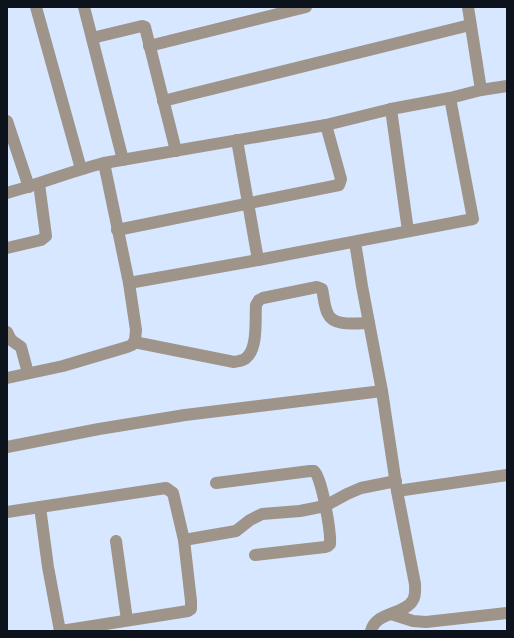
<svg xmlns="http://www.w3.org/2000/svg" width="514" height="638" viewBox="0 0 514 638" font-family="Commissioner,sans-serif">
<rect width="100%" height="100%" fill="#d7e7ff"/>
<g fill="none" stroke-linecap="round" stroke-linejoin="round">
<g stroke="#9f9489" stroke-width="12">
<polyline points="36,7 81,169"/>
<polyline points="84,7 123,160"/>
<polyline points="468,7 481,90"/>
<polyline points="92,38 142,26 145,27 176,151"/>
<polyline points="149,46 306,7"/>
<polyline points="163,101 470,25"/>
<polyline points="391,109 408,231"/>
<polyline points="7,121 29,187"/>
<polyline points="237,140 258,260 473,219 450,98"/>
<path d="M7,193c33,-9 64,-22 97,-30l222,-38 65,-16 59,-11 31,-8 26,-4"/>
<polyline points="117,230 339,185 341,179 326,125"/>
<path d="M355,242l7,44 20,105 15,100 18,93c0,5 1,11 -2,16 -8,15 -37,11 -42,31"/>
<polyline points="7,248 41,240 46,236 39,184"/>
<polyline points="129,283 258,260"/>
<polyline points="7,332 11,340 21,347 28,373"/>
<path d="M134,342l100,20c4,-1 9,-1 12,-4 12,-9 9,-38 10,-53l3,-5 4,-2 54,-11 5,2c2,8 2,18 6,25 6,13 29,9 41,9"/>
<polyline points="7,378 63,366 127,347 132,345 135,340 136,330 129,283 104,163"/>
<polyline points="7,447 99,429 185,415 382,391"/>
<path d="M216,483l94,-12h4c8,6 17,62 16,73l-2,2 -3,1 -70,8"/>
<polyline points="397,491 507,475"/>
<polyline points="40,507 48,567 60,631"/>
<polyline points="7,512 166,488 173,493 184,540 191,601 191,609 188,611 61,631"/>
<polyline points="184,540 236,531 250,520 262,514 300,511 325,506 347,494 361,488 396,481"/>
<polyline points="116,541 127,620"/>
<polyline points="391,614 413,621 426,622 507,613"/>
</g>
</g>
<rect width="514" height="638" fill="none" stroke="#0c131d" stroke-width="16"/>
</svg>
